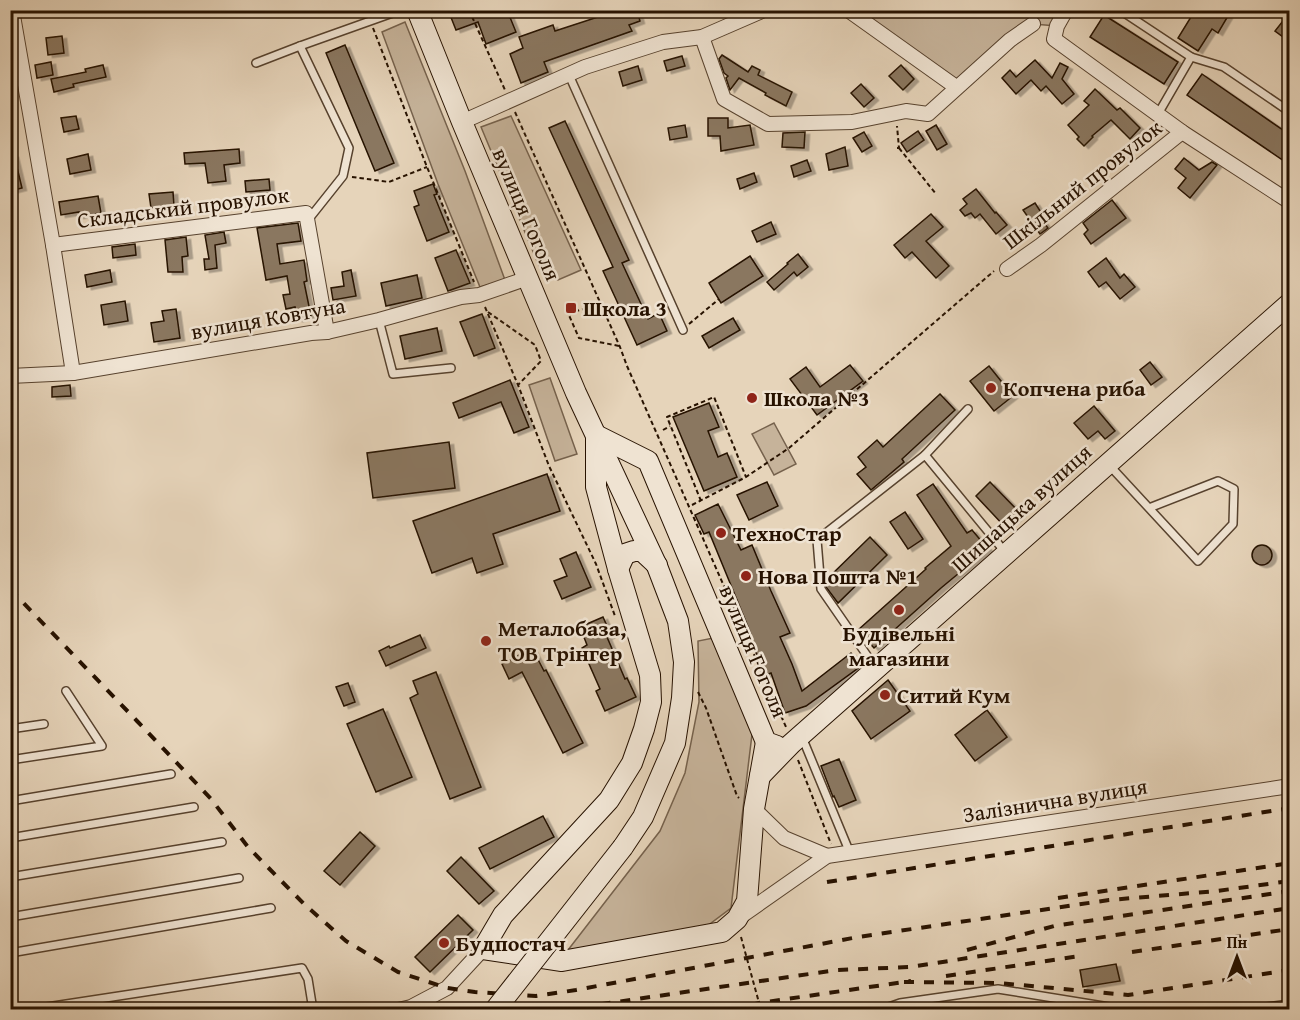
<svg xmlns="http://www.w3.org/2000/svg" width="1300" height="1020" viewBox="0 0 1300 1020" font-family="'Gentium Book Plus',serif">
<defs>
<filter id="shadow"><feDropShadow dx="4.5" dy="2.5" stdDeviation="0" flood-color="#0004"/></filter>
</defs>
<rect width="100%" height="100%" fill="#e6d4ba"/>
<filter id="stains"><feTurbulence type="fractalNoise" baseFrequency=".00333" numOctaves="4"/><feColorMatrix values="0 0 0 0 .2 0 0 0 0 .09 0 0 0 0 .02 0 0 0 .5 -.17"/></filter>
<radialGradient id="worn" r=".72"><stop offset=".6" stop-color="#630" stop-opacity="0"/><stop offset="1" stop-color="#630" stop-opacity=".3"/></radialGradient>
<g fill="#c6b39a" stroke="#76624d" stroke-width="1.5">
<polygon points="848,11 1068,11 1057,26 1033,24 956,87"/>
<polygon points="405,22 465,171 505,280 480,287 438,184 382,32"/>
<polygon points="511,116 581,270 558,280 542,273 481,127"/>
<polygon points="550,378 577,454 555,461 529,385"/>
<polygon points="774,423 796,464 774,475 752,434"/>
<polygon points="713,638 753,726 731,908 703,929 568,950 660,831 685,773 699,702 698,641"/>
</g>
<g fill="#8a7761" stroke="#271200" stroke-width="1.5" filter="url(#shadow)">
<polygon points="461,10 507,10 516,32 486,44 478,22 456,30 450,15"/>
<polygon points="623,10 637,10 640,21 629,25 632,31 544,62 548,72 521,83 510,54 523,48 519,37 553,25 555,31 607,14 607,16"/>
<polygon points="1179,10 1218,10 1228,16 1218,33 1212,29 1198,51 1178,38 1191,17"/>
<polygon points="1290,12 1290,42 1275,31"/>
<polygon points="1104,15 1178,62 1164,84 1090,37"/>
<polygon points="62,36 64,53 48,55 46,38"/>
<polygon points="345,45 394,163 375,171 326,53"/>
<polygon points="722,55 748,72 752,66 760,70 758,75 792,92 786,106 765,95 766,93 739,78 730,90 726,78 728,76 724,73 719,59"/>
<polygon points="682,56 685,66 667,71 664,61"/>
<polygon points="1035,60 1052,78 1060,63 1068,67 1062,79 1074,94 1062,104 1046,86 1041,91 1031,80 1016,94 1002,78 1010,70 1016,77"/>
<polygon points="51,62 53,75 37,78 35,65"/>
<polygon points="103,65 106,77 73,84 74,87 54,92 51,79 86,72 85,69"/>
<polygon points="901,65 914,79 903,90 889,76"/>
<polygon points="638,66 642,80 623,86 619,72"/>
<polygon points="1202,74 1290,135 1290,165 1187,95"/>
<polygon points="861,84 874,98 864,107 851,93"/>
<polygon points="1095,89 1117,110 1120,108 1140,128 1130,139 1111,120 1092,136 1093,137 1084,146 1077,139 1079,137 1068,125 1089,105 1084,101"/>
<polygon points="76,116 79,129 64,132 61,118"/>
<polygon points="708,118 728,118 728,128 750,125 754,145 721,151 720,136 708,136"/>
<polygon points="565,121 629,260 622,263 648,319 659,313 667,331 637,345 603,271 613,267 549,128"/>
<polygon points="685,125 687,137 670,140 668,128"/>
<polygon points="936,125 947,144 937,150 926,131"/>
<polygon points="918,131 924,140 907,152 901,143"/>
<polygon points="805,132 804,148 782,147 783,133"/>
<polygon points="864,132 872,146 862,152 853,138"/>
<polygon points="845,147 848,166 829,170 826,154"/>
<polygon points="239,149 240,163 224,165 226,181 208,183 205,163 185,164 184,153"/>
<polygon points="88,154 91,170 70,174 67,159"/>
<polygon points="14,155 22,188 10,191 10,156"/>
<polygon points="1184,158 1199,170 1212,162 1217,165 1190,198 1178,188 1186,178 1175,169"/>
<polygon points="807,160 811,171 794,177 791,166"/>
<polygon points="754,173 757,182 740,189 737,179"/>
<polygon points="269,179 270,190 246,192 245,181"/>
<polygon points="433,184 437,194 434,195 449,232 427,241 414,207 419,205 414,191"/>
<polygon points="976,189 995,213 996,212 1007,225 996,234 980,214 975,218 971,213 965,216 960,210 967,204 963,199"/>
<polygon points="173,192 174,206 151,208 149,194"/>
<polygon points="98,196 101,213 79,216 79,212 61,215 59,202"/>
<polygon points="1112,200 1126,218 1091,244 1084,234 1088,230 1083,223"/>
<polygon points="1035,203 1044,217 1041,219 1048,228 1040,234 1023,210"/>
<polygon points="931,214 943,227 926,241 949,266 936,278 912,252 905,258 894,245"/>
<polygon points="771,222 776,234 757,242 752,231"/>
<polygon points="298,223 301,241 277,244 280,264 304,260 307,281 304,282 311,316 298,319 295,307 286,309 283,295 290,294 287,276 266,280 257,228"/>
<polygon points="224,232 226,243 215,245 217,268 205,270 204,259 209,259 205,235"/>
<polygon points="186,237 188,256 182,257 183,272 168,272 165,240"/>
<polygon points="135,244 136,255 113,258 112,247"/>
<polygon points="456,250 470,283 448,291 435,258"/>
<polygon points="798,254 808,267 797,276 794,272 774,290 767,282 788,264 787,263"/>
<polygon points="750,256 763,276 721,303 709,283"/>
<polygon points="1106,258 1120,278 1124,274 1135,287 1120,299 1106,282 1099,287 1088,272"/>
<polygon points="110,270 112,282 87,287 85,275"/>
<polygon points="351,270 356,296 333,300 331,288 344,286 342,272"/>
<polygon points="417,275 422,298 386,306 381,283"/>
<polygon points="125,301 128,321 104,325 101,305"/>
<polygon points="176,309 180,338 154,342 151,323 164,321 162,311"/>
<polygon points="482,314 495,348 474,356 460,322"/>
<polygon points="733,318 740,330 709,348 702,336"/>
<polygon points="437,328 442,351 405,359 400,336"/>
<polygon points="1150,362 1162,377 1151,385 1140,370"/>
<polygon points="850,365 863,381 817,415 790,379 806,367 820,387"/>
<polygon points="989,366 1013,396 994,411 970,381"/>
<polygon points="510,380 529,427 514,433 501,402 459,418 453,403"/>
<polygon points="70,385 71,396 52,397 52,387"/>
<polygon points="940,394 955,410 902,459 904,462 871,490 857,474 866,467 858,457 877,440 883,447"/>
<polygon points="709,403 719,427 708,431 718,457 727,453 737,477 704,491 673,417"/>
<polygon points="1094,406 1115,431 1105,439 1098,431 1088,439 1074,423"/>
<polygon points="449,442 455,488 373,498 367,453"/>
<polygon points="547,474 560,511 493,534 503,564 477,573 472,558 432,573 413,521"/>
<polygon points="767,482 778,506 749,520 737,495"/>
<polygon points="990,482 1021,514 1006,528 976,496"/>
<polygon points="933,484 967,533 972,530 988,549 941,588 874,648 858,630 926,569 925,568 951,546 917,495"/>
<polygon points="718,504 741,550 752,545 771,591 790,633 780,637 792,664 802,691 851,653 861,666 806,706 785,713 771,673 766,675 748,635 751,634 709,532 704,534 695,515"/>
<polygon points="905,512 923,539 908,549 890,522"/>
<polygon points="870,537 887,555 838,603 826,587 826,580"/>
<circle cx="1262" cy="555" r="10"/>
<polygon points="576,552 591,587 562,599 554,581 567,576 560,559"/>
<polygon points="603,617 611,635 607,637 625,679 627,678 636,697 605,711 596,691 600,689 582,648 587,645 580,627"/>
<polygon points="420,635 426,648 386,666 379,651 389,646 390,648"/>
<polygon points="532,648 544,671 546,670 583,743 563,753 522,672 509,679 502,664"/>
<polygon points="436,672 481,787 450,799 410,698 418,694 413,681"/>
<polygon points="888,680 910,711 871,739 852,711"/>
<polygon points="348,683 355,702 344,706 336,687"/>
<polygon points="383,709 412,777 376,792 347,724"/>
<polygon points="987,710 1007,737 975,761 955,735"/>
<polygon points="839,759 856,800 839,807 834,796 833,797 821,766"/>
<polygon points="543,816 554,837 490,869 479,848"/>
<polygon points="360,832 375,846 340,885 324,871"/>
<polygon points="461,857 494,891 479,904 447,871"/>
<polygon points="458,915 473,930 430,972 415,957"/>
<polygon points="1116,964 1120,981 1083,987 1080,970"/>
</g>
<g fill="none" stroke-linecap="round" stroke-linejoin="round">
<g stroke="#57422e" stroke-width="10">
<g id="lane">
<polyline points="1120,10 1191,57 1158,114"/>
<polyline points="300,46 349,148 343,176 308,220"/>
<polyline points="1191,57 1224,67 1290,112"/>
<polyline points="256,63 300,46 401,10"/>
<polyline points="569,75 683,330"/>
<polyline points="379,320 393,374 451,368"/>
<polyline points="925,455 968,409"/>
<polyline points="1110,466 1198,561 1233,524 1234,489 1218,481 1149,508"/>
<polyline points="875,667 821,589 817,540 925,455 1005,552"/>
<polyline points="10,729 44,724"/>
<polyline points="802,737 850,853"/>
<polyline points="10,760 102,746 66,691"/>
<polyline points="10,801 171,774"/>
<polyline points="10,838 194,807"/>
<polyline points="10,877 222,842"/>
<polyline points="10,917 239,878"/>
<polyline points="10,953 271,908"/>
<polyline points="27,1010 302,968 308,979 313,1010"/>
<polyline points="880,1010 900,1003 998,989 1128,1010"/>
<polyline points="1242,1010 1290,1004"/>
</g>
</g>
<g stroke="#57422e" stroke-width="16">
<g id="street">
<polyline points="12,10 53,245 73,373"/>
<polyline points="848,10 956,87"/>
<polyline points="1066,10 1057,26 1054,39 1182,132 1290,202"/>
<polyline points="702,37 724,99 768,124 852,122 906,111 928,114 1010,40 1033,24"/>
<polyline points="462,122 585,67 663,42 702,37 764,10"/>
<polyline points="53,245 306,213 327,332"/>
<polyline points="1007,269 1041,245 1182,132"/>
<polyline points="10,376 73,373 311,333 327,332 379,320 461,297 479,295 528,278"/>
<polyline points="754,809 784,838 827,856"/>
<polyline points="740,917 827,856 1290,786"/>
<polyline points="398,1010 411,1007 447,988 483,949"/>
</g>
</g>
<g stroke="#271200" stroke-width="22">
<g id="secondary">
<polyline points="417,10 462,122 576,393 657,566 678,621 684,662 682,698 675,743 643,817 623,847"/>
<polyline points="596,435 596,487 618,569 650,675 651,702 644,729 632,763 609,800 503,915 483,949 562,961 722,932 737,919 747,901 754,809 766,742"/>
<polyline points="596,435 648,461 766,742 777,746"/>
<polyline points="618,569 625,554 634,551 642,551 657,565"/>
<polyline points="760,776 791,744 1290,303"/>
</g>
</g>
<g stroke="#271200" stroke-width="2" stroke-dasharray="4.5 3" stroke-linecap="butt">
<polyline points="469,10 505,90"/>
<polyline points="1014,10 1022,16"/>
<polyline points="373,28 427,167 474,282"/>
<polyline points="515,112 620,347 627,366 786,727"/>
<polyline points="897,148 899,148 897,126"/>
<polyline points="899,148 936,194"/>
<polyline points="352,177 389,182 427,167"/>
<polyline points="601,305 568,313 579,338 619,346"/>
<polyline points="485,307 518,385 549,466 596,564 615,616"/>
<polyline points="488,312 535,345 541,361 518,385"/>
<polyline points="689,324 719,299"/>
<polyline points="663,430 670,426"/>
<polyline points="701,501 667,417 714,397 746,477"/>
<polyline points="692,505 746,477 789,448 994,271"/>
<polyline points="698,692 706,708 737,796 739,798"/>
<polyline points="798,760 831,844"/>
<polyline points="741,937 761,1010"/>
</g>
<use href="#lane" stroke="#efe3d2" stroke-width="7"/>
<use href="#street" stroke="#efe3d2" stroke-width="14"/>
<use href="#secondary" stroke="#efe3d2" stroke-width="20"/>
<g stroke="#271200" stroke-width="4" stroke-dasharray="10 10" stroke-linecap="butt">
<polyline points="10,589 137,721 211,799 248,847 304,904 346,941 398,972 447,988 475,992 536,996 576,990 858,937 1109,900 1217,891 1290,881"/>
<polyline points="1285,754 1290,753"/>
<polyline points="827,882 1290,808"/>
<polyline points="1058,898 1290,863"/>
<polyline points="967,950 1054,926 1290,891"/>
<polyline points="1132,952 1290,929"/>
<polyline points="946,976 1080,956"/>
<polyline points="904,982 999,983 1128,995 1290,970"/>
<polyline points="561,1010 837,970 910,967 1290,908"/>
<polyline points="731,1010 759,1003 911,981"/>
</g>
<g stroke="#271200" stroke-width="22" stroke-linecap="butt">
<polyline id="secondary-bridge" points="495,1010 623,847"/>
</g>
<use href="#secondary-bridge" stroke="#efe3d2" stroke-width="20"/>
</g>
<g fill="#8f2418" stroke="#efe3d2" stroke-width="2">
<rect x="565" y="302" width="12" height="12" rx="3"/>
<circle cx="991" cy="388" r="6"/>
<circle cx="752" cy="398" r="6"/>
<circle cx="721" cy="533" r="6"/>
<circle cx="746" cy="576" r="6"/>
<circle cx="899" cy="610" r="6"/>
<circle cx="486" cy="641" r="6"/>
<circle cx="885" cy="695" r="6"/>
<circle cx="444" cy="943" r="6"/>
</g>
<g text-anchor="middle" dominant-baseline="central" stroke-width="5" stroke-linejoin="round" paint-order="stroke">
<g font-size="22" fill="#271200" stroke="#efe3d2">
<text transform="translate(1082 184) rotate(-38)">Шкільний провулок</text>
<text transform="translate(183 207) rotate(-7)">Складський провулок</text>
<text transform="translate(527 214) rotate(67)">вулиця Гоголя</text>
<text transform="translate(268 318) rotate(-10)">вулиця Ковтуна</text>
<text transform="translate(1021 508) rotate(-42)">Шишацька вулиця</text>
<text transform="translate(754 651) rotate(67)">вулиця Гоголя</text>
<text transform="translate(1055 800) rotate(-9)">Залізнична вулиця</text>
</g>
<g font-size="22" font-weight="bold" fill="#271200" stroke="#efe3d2" text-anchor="start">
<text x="583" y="308">Школа 3</text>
<text x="1003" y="388">Копчена риба</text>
<text x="764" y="398">Школа №3</text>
<text x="733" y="533">ТехноСтар</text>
<text x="758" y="576">Нова Пошта №1</text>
<text x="498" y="628">Металобаза,<tspan x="498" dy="25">ТОВ Трінгер</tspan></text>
<text x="899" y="633" text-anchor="middle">Будівельні<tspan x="899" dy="25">магазини</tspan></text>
<text x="897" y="695">Ситий Кум</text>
<text x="456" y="943">Будпостач</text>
</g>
</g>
<rect width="1300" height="1020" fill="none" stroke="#e6d4ba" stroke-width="36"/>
<rect x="12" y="12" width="1276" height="996" fill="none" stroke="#271200" stroke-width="3"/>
<rect x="18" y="18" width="1264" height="984" fill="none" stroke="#271200" stroke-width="1.5"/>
<g transform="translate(1237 957)" stroke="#efe3d2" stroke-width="4.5" paint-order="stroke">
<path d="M0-4.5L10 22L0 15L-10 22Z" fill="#271200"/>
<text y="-9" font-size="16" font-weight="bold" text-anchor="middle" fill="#271200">Пн</text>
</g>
<rect width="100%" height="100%" filter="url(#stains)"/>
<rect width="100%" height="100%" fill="url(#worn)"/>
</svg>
